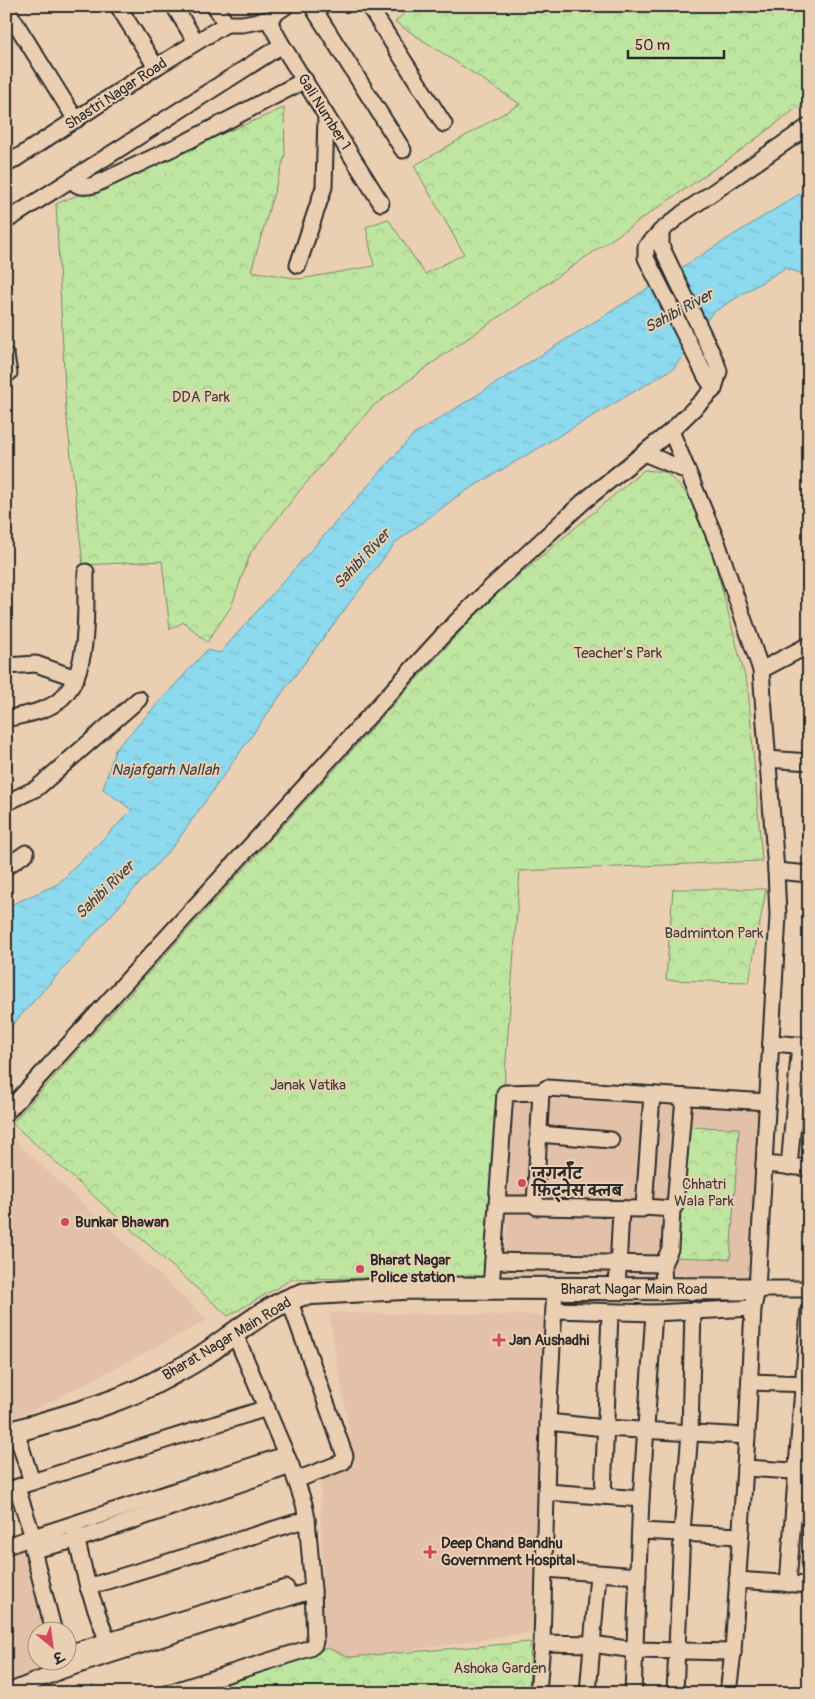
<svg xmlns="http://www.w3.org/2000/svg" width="815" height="1699" viewBox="0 0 815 1699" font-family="Pangolin,'Playpen Sans Deva',sans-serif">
<defs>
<pattern id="park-crowns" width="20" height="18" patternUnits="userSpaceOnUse" patternTransform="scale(1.25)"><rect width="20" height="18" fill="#bee6a1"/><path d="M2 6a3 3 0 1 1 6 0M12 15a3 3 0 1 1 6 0" fill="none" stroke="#a3c58b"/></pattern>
<pattern id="water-ripples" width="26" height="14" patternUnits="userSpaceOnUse" patternTransform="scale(1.25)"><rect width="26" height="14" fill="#8dd9ee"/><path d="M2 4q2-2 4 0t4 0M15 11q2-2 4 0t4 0" fill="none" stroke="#7abacc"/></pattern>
</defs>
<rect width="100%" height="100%" fill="#ebcfb2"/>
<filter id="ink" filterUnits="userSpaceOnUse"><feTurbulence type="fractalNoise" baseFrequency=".02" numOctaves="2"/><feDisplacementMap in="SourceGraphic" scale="10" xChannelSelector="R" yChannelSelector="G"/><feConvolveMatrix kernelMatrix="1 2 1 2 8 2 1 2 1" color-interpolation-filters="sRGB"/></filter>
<g filter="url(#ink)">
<g fill="#e3c1a9">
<polygon points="514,1097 760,1111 747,1277 504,1276"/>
<polygon points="13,1139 208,1320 32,1411 6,1419 6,1146"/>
<polygon points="329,1313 551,1315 534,1632 325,1663 320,1471 355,1466"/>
<polygon points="25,1549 50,1631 38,1632 38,1662 59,1662 62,1672 6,1689 6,1555"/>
</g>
<g fill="url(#park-crowns)" stroke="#748866">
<polygon points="412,6 809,6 809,101 798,107 733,156 445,354 373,406 300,490 251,552 231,607 207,642 184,622 170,629 162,561 83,565 66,411 56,204 284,108 285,155 251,271 300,279 374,266 366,227 388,219 425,274 464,254 414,166 520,104 395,22"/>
<polygon points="644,470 665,472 700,506 748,688 762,861 520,871 490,1276 292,1279 228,1316 12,1123 488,601"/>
<polygon points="673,889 766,889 749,982 666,980"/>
<polygon points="679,1127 739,1128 730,1259 670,1257"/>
<polygon points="531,1642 529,1693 190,1693 327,1648 350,1657"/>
</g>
<polygon fill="url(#water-ripples)" stroke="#6693a0" points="809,188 809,276 785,268 712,313 674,368 459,495 395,543 287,686 175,844 6,1032 6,907 58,884 132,810 103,789 115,750 207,650 220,653 413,435"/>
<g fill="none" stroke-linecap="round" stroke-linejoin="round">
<g stroke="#2b2b2b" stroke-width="19">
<g id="street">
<polyline points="118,6 156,67"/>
<polyline points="174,6 196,42"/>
<polyline points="215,6 226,24"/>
<polyline points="312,6 403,150"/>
<polyline points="369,6 444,124"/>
<polyline points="6,8 76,120"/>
<polyline points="271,19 271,25 282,45 381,203"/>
<polyline points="226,24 242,24 271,19 273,15 286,6"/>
<polyline points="6,165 156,67 226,24"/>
<path d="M72,180c6,8 13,7 22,5l94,-44 117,-61"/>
<polyline points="6,221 282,45"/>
<polyline points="298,265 324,187 326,116"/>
<polyline points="6,356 9,373"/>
<polyline points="714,389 706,377 646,258 646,247 661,231 683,213 809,126"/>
<polyline points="671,431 717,542 761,670 776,871 778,915 757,1289 753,1308 747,1436 733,1652 728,1693"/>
<polyline points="644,453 687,471"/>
<polyline points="6,666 36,664 76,678"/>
<polyline points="761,670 809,645"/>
<path d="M6,719c16,-4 38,-7 51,-17 35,-25 28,-92 29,-130"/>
<polyline points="767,759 809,762"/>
<polyline points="6,803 37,788 139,699"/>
<polyline points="6,867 26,853"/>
<polyline points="776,871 809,874"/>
<polyline points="771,1043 809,1046"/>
<polyline points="652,1095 644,1207 642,1209 537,1207 535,1204 541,1092 547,1088 768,1102"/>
<polyline points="6,1113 445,633 487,591 583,502 671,431 714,389 719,371 716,362 661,246 661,231"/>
<polyline points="539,1134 611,1140"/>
<polyline points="764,1164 809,1168"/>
<polyline points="789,1167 800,1045"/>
<polyline points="497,1204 535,1204"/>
<polyline points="644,1207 672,1209"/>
<polyline points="493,1261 663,1264"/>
<polyline points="491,1288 505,1093 541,1092"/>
<polyline points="617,1289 621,1210"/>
<polyline points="664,1289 663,1264 670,1249 672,1209 675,1206 684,1097"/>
<polyline points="757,1289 809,1289"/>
<polyline points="289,1299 345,1456 343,1462 296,1480"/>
<polyline points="554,1310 654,1313 753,1308"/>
<polyline points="751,1382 809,1384"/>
<polyline points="548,1422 605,1428 747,1436"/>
<polyline points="16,1431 32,1482"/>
<polyline points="745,1468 809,1472"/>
<polyline points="17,1488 33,1537 33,1550 54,1632"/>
<polyline points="6,1491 32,1482 267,1408"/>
<polyline points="547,1492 641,1499"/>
<polyline points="603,1496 610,1313"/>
<polyline points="74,1529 88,1587 107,1640"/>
<polyline points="640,1531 740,1536"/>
<polyline points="6,1546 285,1455"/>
<polyline points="33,1550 76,1540 291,1466"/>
<polyline points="545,1569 638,1576"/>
<polyline points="737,1580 809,1585"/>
<polyline points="788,1584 809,1310"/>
<polyline points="88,1587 307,1519"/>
<polyline points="542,1643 592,1644 634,1650 733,1652"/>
<polyline points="68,1653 286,1588"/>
<polyline points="6,1693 63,1670 313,1590"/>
<polyline points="168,1693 310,1648 314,1645 315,1641 313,1590 307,1519 304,1504 291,1466 234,1332"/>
<polyline points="538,1693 542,1643 548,1422 555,1289"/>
<polyline points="588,1693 598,1574"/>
<polyline points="633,1693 641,1499 654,1313"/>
<polyline points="675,1693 682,1532 690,1432 693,1310"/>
</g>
</g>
<g stroke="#2b2b2b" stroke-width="25">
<path id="secondary" d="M6,1434c53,-16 109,-29 158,-56 13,-7 27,-14 40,-23 32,-22 62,-49 100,-61l108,-6 345,1"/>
</g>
<use href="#street" stroke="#ebcfb2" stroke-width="15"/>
<use href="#secondary" stroke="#ebcfb2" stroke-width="21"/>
</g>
</g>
<g fill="#d1495b" stroke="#ebcfb2" stroke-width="2">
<circle cx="522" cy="1183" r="5"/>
<circle cx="65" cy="1222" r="5"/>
<circle cx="360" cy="1269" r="5"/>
<path d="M496.5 1332.5h5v5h5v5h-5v5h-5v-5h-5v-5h5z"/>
<path d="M427.5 1544.5h5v5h5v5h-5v5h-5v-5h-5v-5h5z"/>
</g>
<g text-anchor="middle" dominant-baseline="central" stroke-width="4" stroke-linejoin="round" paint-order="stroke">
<g font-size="15" fill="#2b2b2b" stroke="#ebcfb2">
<text transform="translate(116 94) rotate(-33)">Shastri Nagar Road</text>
<text transform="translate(324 112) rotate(58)">Gali Number 1</text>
<text x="634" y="1289">Bharat Nagar Main Road</text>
<text transform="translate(227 1339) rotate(-31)">Bharat Nagar Main Road</text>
</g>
<g font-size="15" fill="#3a3e37" stroke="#ebcfb2">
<text x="201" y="397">DDA Park</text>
<text x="618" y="653">Teacher's Park</text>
<text x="714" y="933">Badminton Park</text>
<text x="308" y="1085">Janak Vatika</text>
<text x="704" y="1184">Chhatri<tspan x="704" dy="17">Wala Park</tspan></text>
<text x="500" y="1668">Ashoka Garden</text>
</g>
<g font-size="15" font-weight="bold" fill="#2b2b2b" stroke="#ebcfb2" text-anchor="start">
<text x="532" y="1174">जगर्नॉट<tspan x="532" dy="17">फ़िट्नेस क्लब</tspan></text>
<text x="75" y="1222">Bunkar Bhawan</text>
<text x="370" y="1260">Bharat Nagar<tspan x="370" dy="17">Police station</tspan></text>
<text x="509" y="1340">Jan Aushadhi</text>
<text x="441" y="1543">Deep Chand Bandhu<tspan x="441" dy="17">Government Hospital</tspan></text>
</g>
<g font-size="16" font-style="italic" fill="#3a4548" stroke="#ebcfb2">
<text transform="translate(679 311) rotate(-28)">Sahibi River</text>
<text transform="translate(362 559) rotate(-47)">Sahibi River</text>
<text x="165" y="770">Najafgarh Nallah</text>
<text transform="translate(105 890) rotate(-44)">Sahibi River</text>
</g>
</g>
<rect width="815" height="1699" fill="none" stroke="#ebcfb2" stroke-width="25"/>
<rect x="12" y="12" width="790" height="1674" fill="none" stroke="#2b2b2b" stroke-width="2" filter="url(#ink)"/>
<g transform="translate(52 1646) rotate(151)"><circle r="24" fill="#ebcfb2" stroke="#9e8d7c"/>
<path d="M0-4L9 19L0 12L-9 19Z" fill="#d1495b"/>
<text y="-8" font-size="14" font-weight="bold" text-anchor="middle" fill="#2b2b2b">उ</text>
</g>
<path d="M628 50v8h96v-8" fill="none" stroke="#2b2b2b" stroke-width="2.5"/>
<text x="635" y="50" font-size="15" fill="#2b2b2b" stroke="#ebcfb2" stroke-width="4" paint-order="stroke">50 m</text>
</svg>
